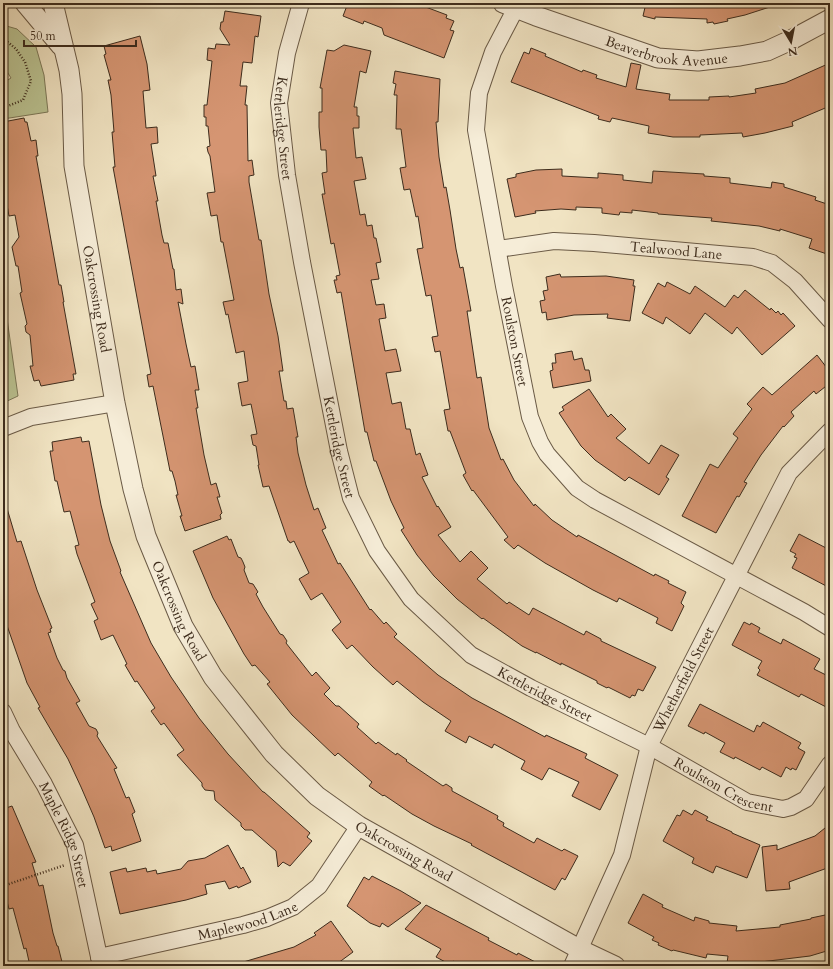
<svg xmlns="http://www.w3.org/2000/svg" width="833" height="969" viewBox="0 0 833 969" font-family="Cardo,serif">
<rect width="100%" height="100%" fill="#f1e4c3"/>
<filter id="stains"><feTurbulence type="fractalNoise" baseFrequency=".005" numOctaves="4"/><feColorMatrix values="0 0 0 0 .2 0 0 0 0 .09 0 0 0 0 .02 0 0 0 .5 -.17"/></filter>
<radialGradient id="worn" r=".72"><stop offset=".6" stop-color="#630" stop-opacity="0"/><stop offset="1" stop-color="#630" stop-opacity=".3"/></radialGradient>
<g fill="#bbc493" stroke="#7c7858">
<polygon points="3,25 17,29 36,47 44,75 48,112 3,119 3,83 11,78 3,65"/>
<polygon points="3,290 18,396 3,403"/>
</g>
<g fill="#d59572" stroke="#3d2c1d">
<polygon points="348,3 415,3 447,15 446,18 454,21 450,30 454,31 444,58 384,35 382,28 364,21 363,24 343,16"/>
<polygon points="646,3 776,3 776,5 745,15 727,19 728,21 714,24 713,22 707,23 707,19 655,17 655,19 643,16"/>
<polygon points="225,11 261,16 258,37 255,36 252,63 243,62 240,86 247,86 245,105 247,105 248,161 252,160 254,175 249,176 249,182 259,240 261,240 269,294 278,336 283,371 279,371 284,401 286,401 287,409 293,408 298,437 296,437 298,453 306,485 314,510 318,508 326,528 322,530 338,564 340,563 370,610 371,609 384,624 386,622 397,634 394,637 438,675 472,698 545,737 546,735 587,754 585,758 618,775 600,810 572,796 579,782 549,768 542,780 521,769 525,761 494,744 492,748 469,736 466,743 445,731 451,721 423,702 397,681 393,685 373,667 352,645 347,649 332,630 341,622 322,593 311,600 299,579 309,573 294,541 290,543 289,541 288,541 269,486 263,487 258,465 259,465 256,446 253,445 251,435 257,434 251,404 242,406 238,383 248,381 244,351 236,353 228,314 226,315 223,302 234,300 223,242 221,242 217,215 211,216 207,193 215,192 210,156 208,152 207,147 210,146 208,126 206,126 206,117 204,117 204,105 207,105 212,61 207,60 208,48 215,49 216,44 230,45 220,29 221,22 223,22"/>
<polygon points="140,36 147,64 150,90 143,91 146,128 157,127 158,143 151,144 156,176 153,176 158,201 156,201 162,235 164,243 168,243 173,269 174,269 176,290 181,289 183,304 178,302 186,344 191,367 195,366 199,390 195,390 198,408 196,408 204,455 211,485 216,483 220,497 217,497 222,513 220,515 221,519 185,531 180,516 182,516 176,495 178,495 175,481 172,471 170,471 153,386 149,387 147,375 151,374 113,167 115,167 112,132 114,132 111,95 108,80 111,80 104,55 106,54 104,46"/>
<polygon points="344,45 371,51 366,73 360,71 354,107 357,107 357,116 359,116 359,128 353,128 356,158 362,157 366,179 354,181 360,215 365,214 367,226 372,225 374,238 376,238 381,262 376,263 379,279 371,280 376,305 384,304 386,318 379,319 385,351 396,349 401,371 386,373 392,404 401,402 406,429 410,429 416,455 420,453 428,475 422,477 437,507 438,506 451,527 438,535 460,562 471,551 488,568 477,579 507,604 509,602 529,615 533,608 584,635 586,631 601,639 601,641 656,667 643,691 638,689 635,696 632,695 630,698 608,687 607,688 597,683 597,681 561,663 561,665 536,652 536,653 522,646 483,618 482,619 457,599 434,576 417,555 401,530 404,528 391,501 376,461 374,461 367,432 365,432 341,292 337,293 334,280 337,280 336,276 340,275 334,243 331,244 322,194 325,194 322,173 327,172 326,150 321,150 319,127 319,112 322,112 322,88 320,88 327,50 334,51"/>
<polygon points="531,48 546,54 545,56 582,72 583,70 597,75 596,78 626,87 631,63 641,65 636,89 670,94 669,100 709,100 709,97 729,96 729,97 756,93 755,89 785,83 830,63 830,106 792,122 793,126 765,133 743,137 742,133 700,135 700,137 673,137 648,133 649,126 612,118 610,122 598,119 599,116 511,82 524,52 529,54"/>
<polygon points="395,71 440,79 438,122 436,122 439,157 444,188 446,187 450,210 456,249 460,268 463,267 471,311 467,311 477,378 481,377 489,428 501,460 503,459 514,480 534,506 535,504 552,520 577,537 578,535 654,576 655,574 669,581 668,583 686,592 681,603 684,606 672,631 656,623 658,618 619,598 617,602 593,590 545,563 518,545 514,549 504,540 508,537 473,490 472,491 463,475 466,473 450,431 448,431 444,410 450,409 440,351 435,352 432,337 438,336 431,295 426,296 417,249 423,248 418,216 416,217 410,189 404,190 400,168 406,167 401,129 396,129 397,95 394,95 396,84 393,83"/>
<polygon points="24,118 25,122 27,122 31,141 36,140 38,156 36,156 59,285 61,285 64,302 63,302 76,374 73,374 74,380 41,386 39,380 34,381 30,366 33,366 30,335 26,332 25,326 27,324 20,293 22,292 18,266 16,266 12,247 19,237 15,215 9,216 7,205 4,206 3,197 3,122"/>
<polygon points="562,169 562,176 598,178 598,173 623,175 623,180 652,183 653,171 704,174 704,176 730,178 730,183 771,188 772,182 784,184 784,187 816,197 815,200 830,205 830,255 809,248 812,239 780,229 780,231 759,226 711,221 712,218 658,214 658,213 632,210 632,213 620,212 619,215 602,213 602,208 576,207 576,210 561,209 535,211 536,213 515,217 507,179 516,177 516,174 536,170"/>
<polygon points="560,274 561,277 606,276 634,280 633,286 635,286 630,321 607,318 608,314 574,315 547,320 546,312 542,313 540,301 545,300 543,291 548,290 546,277"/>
<polygon points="667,282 690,294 695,286 725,307 734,295 738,298 745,290 770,310 771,308 776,313 778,311 781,315 783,313 795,326 762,355 737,327 732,334 705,313 690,334 666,317 663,324 642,313 658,283 665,287"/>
<polygon points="572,351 574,360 582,358 585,370 589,370 591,381 553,388 550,371 553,370 552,363 556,363 555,354"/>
<polygon points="817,355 830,372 830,383 816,394 814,391 791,412 794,416 784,427 783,426 761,455 744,482 747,483 739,497 737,496 716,533 682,516 710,464 718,468 738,438 733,434 752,409 747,404 763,387 772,395"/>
<polygon points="589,389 608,417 611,414 626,429 616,438 649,464 661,445 679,455 666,477 669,479 659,495 629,477 625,481 595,460 581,446 559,413 564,410 562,407"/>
<polygon points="81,437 82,442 89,441 101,505 110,541 121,571 120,572 151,643 171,677 199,718 228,754 263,792 264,792 310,833 307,837 312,841 290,866 283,862 278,867 276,851 252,830 245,830 241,826 241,823 215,800 214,791 205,790 202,786 202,783 177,755 184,750 164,723 161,725 151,711 155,708 137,681 135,682 125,665 127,664 113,635 101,640 94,621 98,619 91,604 95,602 77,554 75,546 79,545 70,511 64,512 57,481 55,481 50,451 53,451 52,442"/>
<polygon points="3,505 6,505 17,542 21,541 37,590 52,628 50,629 51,632 48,633 57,658 63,670 65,671 67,678 80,701 76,703 89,726 96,729 98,733 97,736 117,768 114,769 126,798 129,797 135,812 132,814 141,841 112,851 111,846 105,848 94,817 81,787 68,759 38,708 40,707 27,683 3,614"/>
<polygon points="799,534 830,550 830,588 792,568 797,558 794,557 796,554 790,551"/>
<polygon points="227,536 229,540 231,539 238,557 241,558 243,562 245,567 244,570 249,583 253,584 258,592 256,594 263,607 280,634 283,635 287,641 286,643 312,676 316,672 330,688 324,694 336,706 339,706 359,724 357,727 376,744 378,742 396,755 397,753 407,760 406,761 443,786 446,784 452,788 452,791 498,816 497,819 504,823 503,826 534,843 537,838 562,851 564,849 578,856 565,880 562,878 555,890 471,845 472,844 434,826 412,814 384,795 383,796 369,786 372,782 338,753 335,756 292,715 267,684 270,682 255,665 252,666 244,654 213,598 193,551"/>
<polygon points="744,622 750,625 751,623 760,628 758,632 781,644 783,639 820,659 814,669 830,677 830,709 801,694 799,697 757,675 760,670 758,668 762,661 732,645"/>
<polygon points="700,704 754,732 757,725 760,727 763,722 801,743 798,748 805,752 796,770 792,768 791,770 786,767 781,777 762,767 760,770 735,757 734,759 720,752 725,743 705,732 704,734 688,726"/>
<polygon points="12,806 36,862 32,863 39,886 43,885 53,933 57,946 58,946 63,966 30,966 26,948 24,949 13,908 9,909 3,886 3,809"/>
<polygon points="683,810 692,815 695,810 708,817 706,820 732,832 732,833 760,845 747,878 716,866 713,873 692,863 694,858 663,841 677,815 680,816"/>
<polygon points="830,824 830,867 789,882 790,889 766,891 762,847 777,845 777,850 815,836"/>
<polygon points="228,845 241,869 243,867 251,882 238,888 237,886 229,889 225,881 205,885 207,894 186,900 120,914 110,872 126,868 127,872 146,868 147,872 156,870 157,874 181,869 188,861 205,858"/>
<polygon points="372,876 401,891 421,903 388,927 382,923 380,927 370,923 347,906 364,877 369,880"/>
<polygon points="643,894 663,905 662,907 694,921 695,917 709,921 709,923 737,926 736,931 780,927 780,925 811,919 811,918 830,914 830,950 810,956 744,964 727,963 728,956 707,954 706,958 673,950 672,951 658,945 659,943 652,940 654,937 628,923"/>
<polygon points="426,905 489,938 488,940 517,955 518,953 543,966 462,966 453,961 451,965 436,957 441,949 405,929"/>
<polygon points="331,921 353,952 334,966 241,966 240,963 294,947 316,935 314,933"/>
</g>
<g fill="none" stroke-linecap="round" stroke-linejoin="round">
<g stroke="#6a5a46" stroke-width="18">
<g id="minor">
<path id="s1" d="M301,3l-14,50 -8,50 8,72 15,87 37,189 12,47 26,53 34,48 60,56 60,33 118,58 98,56 36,7 8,-2 15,-8 24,-35"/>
<path id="s2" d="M516,8l-23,44 -14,41 -3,37 28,156 26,131 10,25 7,12 30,34 18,12 209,112 26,16"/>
<path id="s3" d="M498,249l56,-8 40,2 159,14 19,6 23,18 35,39"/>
<polyline points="3,428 31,417 115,403"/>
<path id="s4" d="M3,712l9,19 32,53 31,61 26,121"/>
<path id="s5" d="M99,957l144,-32 24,-7 26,-11 26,-21 40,-60"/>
<path id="s6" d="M572,966l50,-111 27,-109 140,-273 41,-42"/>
</g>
</g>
<g stroke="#6a5a46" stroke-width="21">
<g id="tertiary">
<polyline points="25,3 61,46"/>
<path id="s7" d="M53,3l16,67 3,24 2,72 41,237 18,86 13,47 37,90 30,51 61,77 43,42 42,30 220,123 36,17"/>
<path id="s8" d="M503,3l33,13 122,42 40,3 42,-5 27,-5 24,-11 39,-21"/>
</g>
</g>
<g stroke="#3d2c1d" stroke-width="2.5" stroke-dasharray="1 2" stroke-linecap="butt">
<polyline points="3,38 16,49 25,62 31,81 23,100 3,108"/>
<polyline points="3,407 7,408"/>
<polyline points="3,886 65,865"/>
</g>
<use href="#minor" stroke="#f6edd8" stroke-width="16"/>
<use href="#tertiary" stroke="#f6edd8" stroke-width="19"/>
</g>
<g text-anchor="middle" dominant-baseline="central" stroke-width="3.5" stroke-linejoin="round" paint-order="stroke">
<g font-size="14" fill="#3d2c1d" stroke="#f6edd8">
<text stroke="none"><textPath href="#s8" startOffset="172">Beaverbrook Avenue</textPath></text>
<text stroke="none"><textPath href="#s1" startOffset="128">Kettleridge Street</textPath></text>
<text stroke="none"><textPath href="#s3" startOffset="179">Tealwood Lane</textPath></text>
<text stroke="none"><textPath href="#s7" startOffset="300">Oakcrossing Road</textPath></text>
<text stroke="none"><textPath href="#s2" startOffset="345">Roulston Street</textPath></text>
<text stroke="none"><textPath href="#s1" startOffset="452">Kettleridge Street</textPath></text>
<text stroke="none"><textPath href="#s7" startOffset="624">Oakcrossing Road</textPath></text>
<text stroke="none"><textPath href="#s6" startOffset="309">Whetherfield Street</textPath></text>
<text stroke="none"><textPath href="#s1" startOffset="788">Kettleridge Street</textPath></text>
<text stroke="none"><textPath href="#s1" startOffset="989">Roulston Crescent</textPath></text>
<text stroke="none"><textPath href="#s4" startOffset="138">Maple Ridge Street</textPath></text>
<text stroke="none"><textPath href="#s7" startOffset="960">Oakcrossing Road</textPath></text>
<text stroke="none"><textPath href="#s5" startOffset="153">Maplewood Lane</textPath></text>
</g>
</g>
<rect width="833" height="969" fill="none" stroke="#f1e4c3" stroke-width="16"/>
<rect x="4" y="4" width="825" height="961" fill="none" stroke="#3d2c1d" stroke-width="2"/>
<rect x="8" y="8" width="817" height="953" fill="none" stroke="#3d2c1d"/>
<g transform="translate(791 42) rotate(170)" stroke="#f6edd8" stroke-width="3" paint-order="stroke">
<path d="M0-3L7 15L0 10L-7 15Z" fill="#3d2c1d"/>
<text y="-6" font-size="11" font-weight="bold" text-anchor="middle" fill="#3d2c1d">N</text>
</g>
<path d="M24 40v6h112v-6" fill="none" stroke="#3d2c1d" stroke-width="2"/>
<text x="30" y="40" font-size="12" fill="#3d2c1d" stroke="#f6edd8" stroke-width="3" paint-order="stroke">50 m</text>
<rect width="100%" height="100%" filter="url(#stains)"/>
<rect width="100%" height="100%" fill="url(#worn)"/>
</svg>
